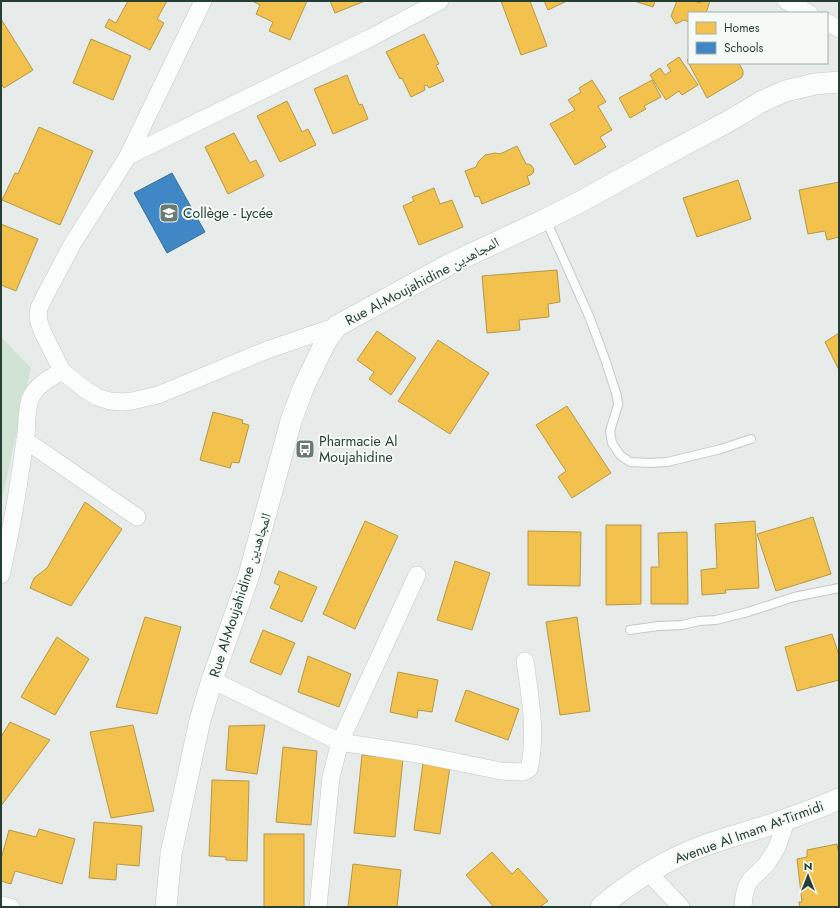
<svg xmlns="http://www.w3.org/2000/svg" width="840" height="908" viewBox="0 0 840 908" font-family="Jost,'Noto Naskh Arabic',sans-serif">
<rect width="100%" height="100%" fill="#e7ebe9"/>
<polygon fill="#d1e3d4" points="1,337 31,368 1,503"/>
<g fill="#f2c14e" stroke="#b49a46">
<polygon points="128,1 167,1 157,19 164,23 150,50 105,27 109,19 116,23"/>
<polygon points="252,1 307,1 290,40 269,31 273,22 256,14 260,5"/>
<polygon points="330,1 365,1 335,13"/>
<polygon points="501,1 530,1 547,46 521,55"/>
<polygon points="544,1 567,1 548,10"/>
<polygon points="634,1 655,1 653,7"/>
<polygon points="677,1 694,1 700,3 701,1 710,1 706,13 689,13 689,22 684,20 676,24 671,16"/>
<polygon points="1,19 33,70 4,88 1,83"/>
<polygon points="424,34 439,64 436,65 444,81 429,88 427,85 424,86 425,90 411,97 402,78 400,79 386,52"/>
<polygon points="91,39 131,56 113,100 73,83"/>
<polygon points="679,57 698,85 682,95 679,91 666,100 650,75 660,68 665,75 671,71 667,65"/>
<polygon points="689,58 689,63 739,63 743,71 743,75 741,78 707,98 687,60"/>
<polygon points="347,75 359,105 362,104 368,119 333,134 314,89"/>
<polygon points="592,80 606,102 598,106 612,130 600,137 606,147 575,165 550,124 575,110 568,100 581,92 579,88"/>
<polygon points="652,80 661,97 644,106 646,109 630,118 619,98"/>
<polygon points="287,101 302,132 308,129 316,145 280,162 257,116"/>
<polygon points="39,127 93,151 60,225 2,200 15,173 18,174"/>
<polygon points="234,133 250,163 256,160 264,176 228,194 205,147"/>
<polygon points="517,146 526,164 529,164 532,166 534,170 533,173 531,175 527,176 530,184 482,204 479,196 475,197 465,171 476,167 478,162 485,155 495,153 500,154"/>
<polygon points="738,180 751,219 697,237 683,198"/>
<polygon points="839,182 839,237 827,240 825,231 808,234 799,190"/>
<polygon points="434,188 440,204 452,200 463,227 419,245 403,206 414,201 412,197"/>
<polygon points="1,224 38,239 16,291 1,285"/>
<polygon points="557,270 560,302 548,304 549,317 519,320 520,330 487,333 482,276"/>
<polygon points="377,331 416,358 391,395 369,379 374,372 357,360"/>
<polygon points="839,333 839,370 825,342"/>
<polygon points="438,340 489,373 450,434 398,401"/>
<polygon points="567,406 611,473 572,498 558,477 566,471 536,425"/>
<polygon points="213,412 243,420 242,423 249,425 239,463 232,462 230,468 200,460"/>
<polygon points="85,502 122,529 71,606 30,588 34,578 47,568"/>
<polygon points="813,517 831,574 776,591 757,534"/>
<polygon points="365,521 398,536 355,629 323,614"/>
<polygon points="755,521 759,588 725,590 726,593 702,595 701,570 717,568 715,524"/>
<polygon points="606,525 641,525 641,604 606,605"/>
<polygon points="528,531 581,532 580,586 528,585"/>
<polygon points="687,532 688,604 651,604 651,567 659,567 658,533"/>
<polygon points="455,561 490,573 472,630 437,620"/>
<polygon points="279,571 317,587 302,622 270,608 280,586 274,583"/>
<polygon points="145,617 181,627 157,714 116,707"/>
<polygon points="577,617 590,711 560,715 546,622"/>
<polygon points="263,630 295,643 281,675 250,662"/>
<polygon points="832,634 839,655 839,680 797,691 785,647"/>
<polygon points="57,637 89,659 55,715 21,697"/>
<polygon points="308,656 351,674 339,707 298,692"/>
<polygon points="398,672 438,680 432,712 418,710 417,718 390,712"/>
<polygon points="466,690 519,709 508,740 455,721"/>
<polygon points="10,722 50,740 1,806 1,737"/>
<polygon points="133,725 154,811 111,818 90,732"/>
<polygon points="265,725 257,774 226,770 229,726"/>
<polygon points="283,747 317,751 311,825 276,822"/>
<polygon points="362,755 403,759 395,837 354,833"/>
<polygon points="423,763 450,767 440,834 414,830"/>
<polygon points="212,780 249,781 247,861 226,860 226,857 209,856"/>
<polygon points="94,822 142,826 139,866 117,864 116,880 89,878"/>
<polygon points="39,829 75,839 62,884 15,871 11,884 1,881 1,859 9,830 36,837"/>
<rect x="264" y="834" width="40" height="73"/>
<polygon points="837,844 839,855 839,907 800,907 799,902 802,902 797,859 807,857 807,850"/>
<polygon points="492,852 512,874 518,868 548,901 540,907 494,907 466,875"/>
<polygon points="353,864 401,870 397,907 348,907"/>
</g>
<polygon fill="#3f88c5" stroke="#37729a" points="172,173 205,232 167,253 134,193"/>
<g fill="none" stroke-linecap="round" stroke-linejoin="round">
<g stroke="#c4c8c6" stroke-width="10">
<g id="service">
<polyline points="546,220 589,316 605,359 617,396 618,405 610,431 612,443 620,455 630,462 650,463 667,462 721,449 751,439"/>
<polyline points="630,630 658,626 682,625 699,621 716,620 748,612 794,597 839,588"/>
</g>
</g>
<g stroke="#c4c8c6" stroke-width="18">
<g id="minor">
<polyline points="203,1 128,156 73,243 48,290 39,308 38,315 39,322 43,333 62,371 86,390 97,397 110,401 122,402 132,401 158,395 267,350 337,326"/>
<polyline points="786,1 809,13"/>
<polyline points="827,22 839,29"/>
<polyline points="128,156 372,37 440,1"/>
<polyline points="25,440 137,517"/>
<path d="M1,575c10,-42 17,-85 23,-128 2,-10 3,-20 3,-30 1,-6 1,-13 3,-18 6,-14 20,-21 32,-28"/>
<path d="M212,680l128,62 78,12 83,17 22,1 6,-3c8,-34 1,-74 -4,-108"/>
<polyline points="649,873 681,907"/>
<polyline points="1,905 11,907"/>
<polyline points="318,907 331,777 340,742 417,575"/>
<polyline points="743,907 744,896 747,885 752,878 765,866 773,854 777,847 787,819"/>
</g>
</g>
<g stroke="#c4c8c6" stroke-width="22">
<g id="tertiary">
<polyline points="166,907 171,854 200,720 212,680 249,575 291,421 304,386 326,341 337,326 450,264 546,219 580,202 654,161 729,121 761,102 785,91 815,84 839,82"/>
<path d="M601,907c30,-26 65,-47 102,-61 28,-10 57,-17 84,-27 18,-6 35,-13 52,-20"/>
</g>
</g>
<use href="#service" stroke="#fbfcfc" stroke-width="8"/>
<use href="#minor" stroke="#fbfcfc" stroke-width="17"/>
<use href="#tertiary" stroke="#fbfcfc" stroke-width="21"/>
</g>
<defs>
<g id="school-square" transform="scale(1)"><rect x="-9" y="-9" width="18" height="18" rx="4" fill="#697b73" stroke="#f6faf7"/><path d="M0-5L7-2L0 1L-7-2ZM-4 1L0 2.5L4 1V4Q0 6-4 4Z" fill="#fff"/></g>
<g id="bus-square" transform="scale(1)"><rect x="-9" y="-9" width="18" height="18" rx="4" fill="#697b73" stroke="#f6faf7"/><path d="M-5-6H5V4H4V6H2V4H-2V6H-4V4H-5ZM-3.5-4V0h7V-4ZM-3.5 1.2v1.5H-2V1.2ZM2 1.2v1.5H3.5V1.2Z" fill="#fff"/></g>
</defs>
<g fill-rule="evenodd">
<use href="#school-square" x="169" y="213"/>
<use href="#bus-square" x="305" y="449"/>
</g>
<g text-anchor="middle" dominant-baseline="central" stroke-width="4" stroke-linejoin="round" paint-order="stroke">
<g font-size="14" fill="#253f34" stroke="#f6faf7" text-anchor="start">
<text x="183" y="213">Collège - Lycée</text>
<text x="319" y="441">Pharmacie Al<tspan x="319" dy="16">Moujahidine</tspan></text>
</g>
<g font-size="14" fill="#253f34" stroke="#f6faf7">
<text transform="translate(422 281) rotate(-28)">Rue Al-Moujahidine المجاهدين</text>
<text transform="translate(240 595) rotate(-72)">Rue Al-Moujahidine المجاهدين</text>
<text transform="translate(749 832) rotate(-20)">Avenue Al Imam At-Tirmidi</text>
</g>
</g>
<rect width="840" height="908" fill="none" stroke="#253f34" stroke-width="4"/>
<rect x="688" y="12" width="140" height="52" fill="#f6faf7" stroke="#a2afa9"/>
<rect x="696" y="22" width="20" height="12" fill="#f2c14e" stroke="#a2afa9"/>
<text x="724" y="32" font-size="12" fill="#253f34">Homes</text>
<rect x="696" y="42" width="20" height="12" fill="#3f88c5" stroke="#a2afa9"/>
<text x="724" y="52" font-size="12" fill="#253f34">Schools</text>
<g transform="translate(808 876)" stroke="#f6faf7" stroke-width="3" paint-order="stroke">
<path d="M0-3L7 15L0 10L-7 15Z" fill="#253f34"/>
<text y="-6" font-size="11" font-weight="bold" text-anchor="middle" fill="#253f34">N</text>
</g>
</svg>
